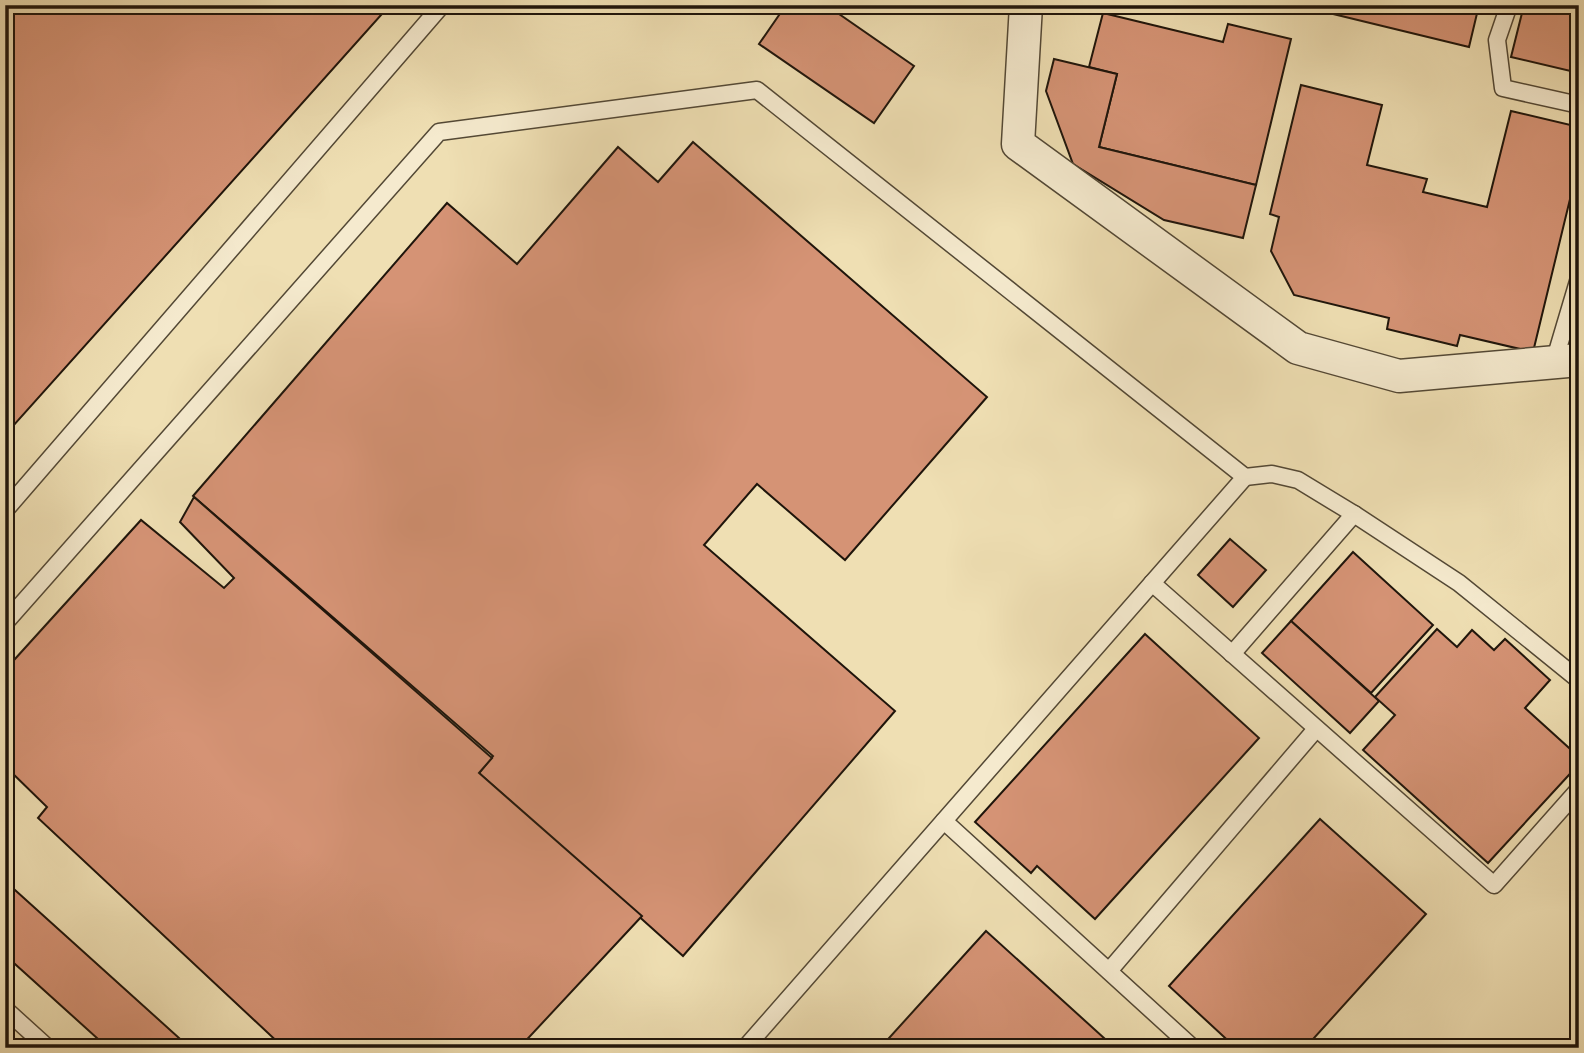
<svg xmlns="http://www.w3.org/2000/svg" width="1584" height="1053" viewBox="0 0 1584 1053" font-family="'EB Garamond',serif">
<rect width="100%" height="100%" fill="#efdfb3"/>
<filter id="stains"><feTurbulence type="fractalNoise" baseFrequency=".00286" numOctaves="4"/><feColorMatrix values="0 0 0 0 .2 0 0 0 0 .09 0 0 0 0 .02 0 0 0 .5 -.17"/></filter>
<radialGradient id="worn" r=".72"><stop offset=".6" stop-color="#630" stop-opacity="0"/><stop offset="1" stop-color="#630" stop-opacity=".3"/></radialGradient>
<g fill="#d59375" stroke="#1f150b" stroke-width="2">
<polygon points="5,5 390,5 5,435"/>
<polygon points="786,5 826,5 914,66 874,123 759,44"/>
<polygon points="1296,5 1479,5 1469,47"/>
<polygon points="1524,5 1579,6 1579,73 1511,57"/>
<polygon points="1103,13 1223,42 1228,24 1291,39 1256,185 1099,147 1117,74 1089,67"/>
<polygon points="1054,59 1117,74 1099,147 1256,185 1243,238 1164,220 1073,164 1046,91"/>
<polygon points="1301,85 1382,105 1367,165 1427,179 1423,192 1487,207 1511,111 1579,127 1579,162 1533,352 1460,335 1457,346 1387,329 1389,318 1294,295 1271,251 1279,217 1270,214"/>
<polygon points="693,142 987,397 845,560 757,484 704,545 895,711 683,956 479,773 493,756 193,496 447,203 517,264 618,147 658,182"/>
<polygon points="194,497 492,758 479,773 642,916 519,1048 284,1048 38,818 47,807 5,766 5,670 141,520 224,588 234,578 180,522"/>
<polygon points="1230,539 1266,570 1233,607 1198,575"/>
<polygon points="1353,552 1433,625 1371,693 1291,621"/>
<polygon points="1291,621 1379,701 1350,733 1262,653"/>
<polygon points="1437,629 1457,647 1472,630 1494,650 1505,639 1550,680 1525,708 1579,757 1579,764 1488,863 1363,750 1395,715 1375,697"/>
<polygon points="1145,634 1259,738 1095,919 1037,866 1031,873 975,822"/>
<polygon points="1320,819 1426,914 1305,1048 1236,1048 1169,986"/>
<polygon points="5,881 189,1047 188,1048 108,1048 5,955"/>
<polygon points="986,931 1115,1048 880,1048"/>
</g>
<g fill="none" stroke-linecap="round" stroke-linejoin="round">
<g stroke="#534835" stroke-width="19">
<g id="service">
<polyline points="1509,5 1497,40 1503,88 1579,105"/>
<polyline points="1554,362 1579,278"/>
<polyline points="1245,477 1272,474 1298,480 1354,514 1459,583 1579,680"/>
<polyline points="5,505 8,507 442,5"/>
<polyline points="1152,583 1494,885 1579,789"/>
<polyline points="5,623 439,132 757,90 1245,477 745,1048"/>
<polyline points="1232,654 1354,514"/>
<polyline points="944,821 1193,1048"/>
<polyline points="1109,971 1316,729"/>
<polyline points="5,1009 48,1048"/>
<polyline points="1576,1048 1579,1044"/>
</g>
</g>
<g stroke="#534835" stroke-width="35">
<polyline id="minor" points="1026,5 1018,144 1298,348 1399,376 1579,360"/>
</g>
<use href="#service" stroke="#f5eace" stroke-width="16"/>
<use href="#minor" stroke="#f5eace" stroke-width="32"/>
</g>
<rect width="1584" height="1053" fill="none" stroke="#efdfb3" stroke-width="28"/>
<rect x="7" y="7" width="1570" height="1039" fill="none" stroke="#1f150b" stroke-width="3.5"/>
<rect x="14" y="14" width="1556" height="1025" fill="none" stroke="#1f150b" stroke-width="2"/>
<rect width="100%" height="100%" filter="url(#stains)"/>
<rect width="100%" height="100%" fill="url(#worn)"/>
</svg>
